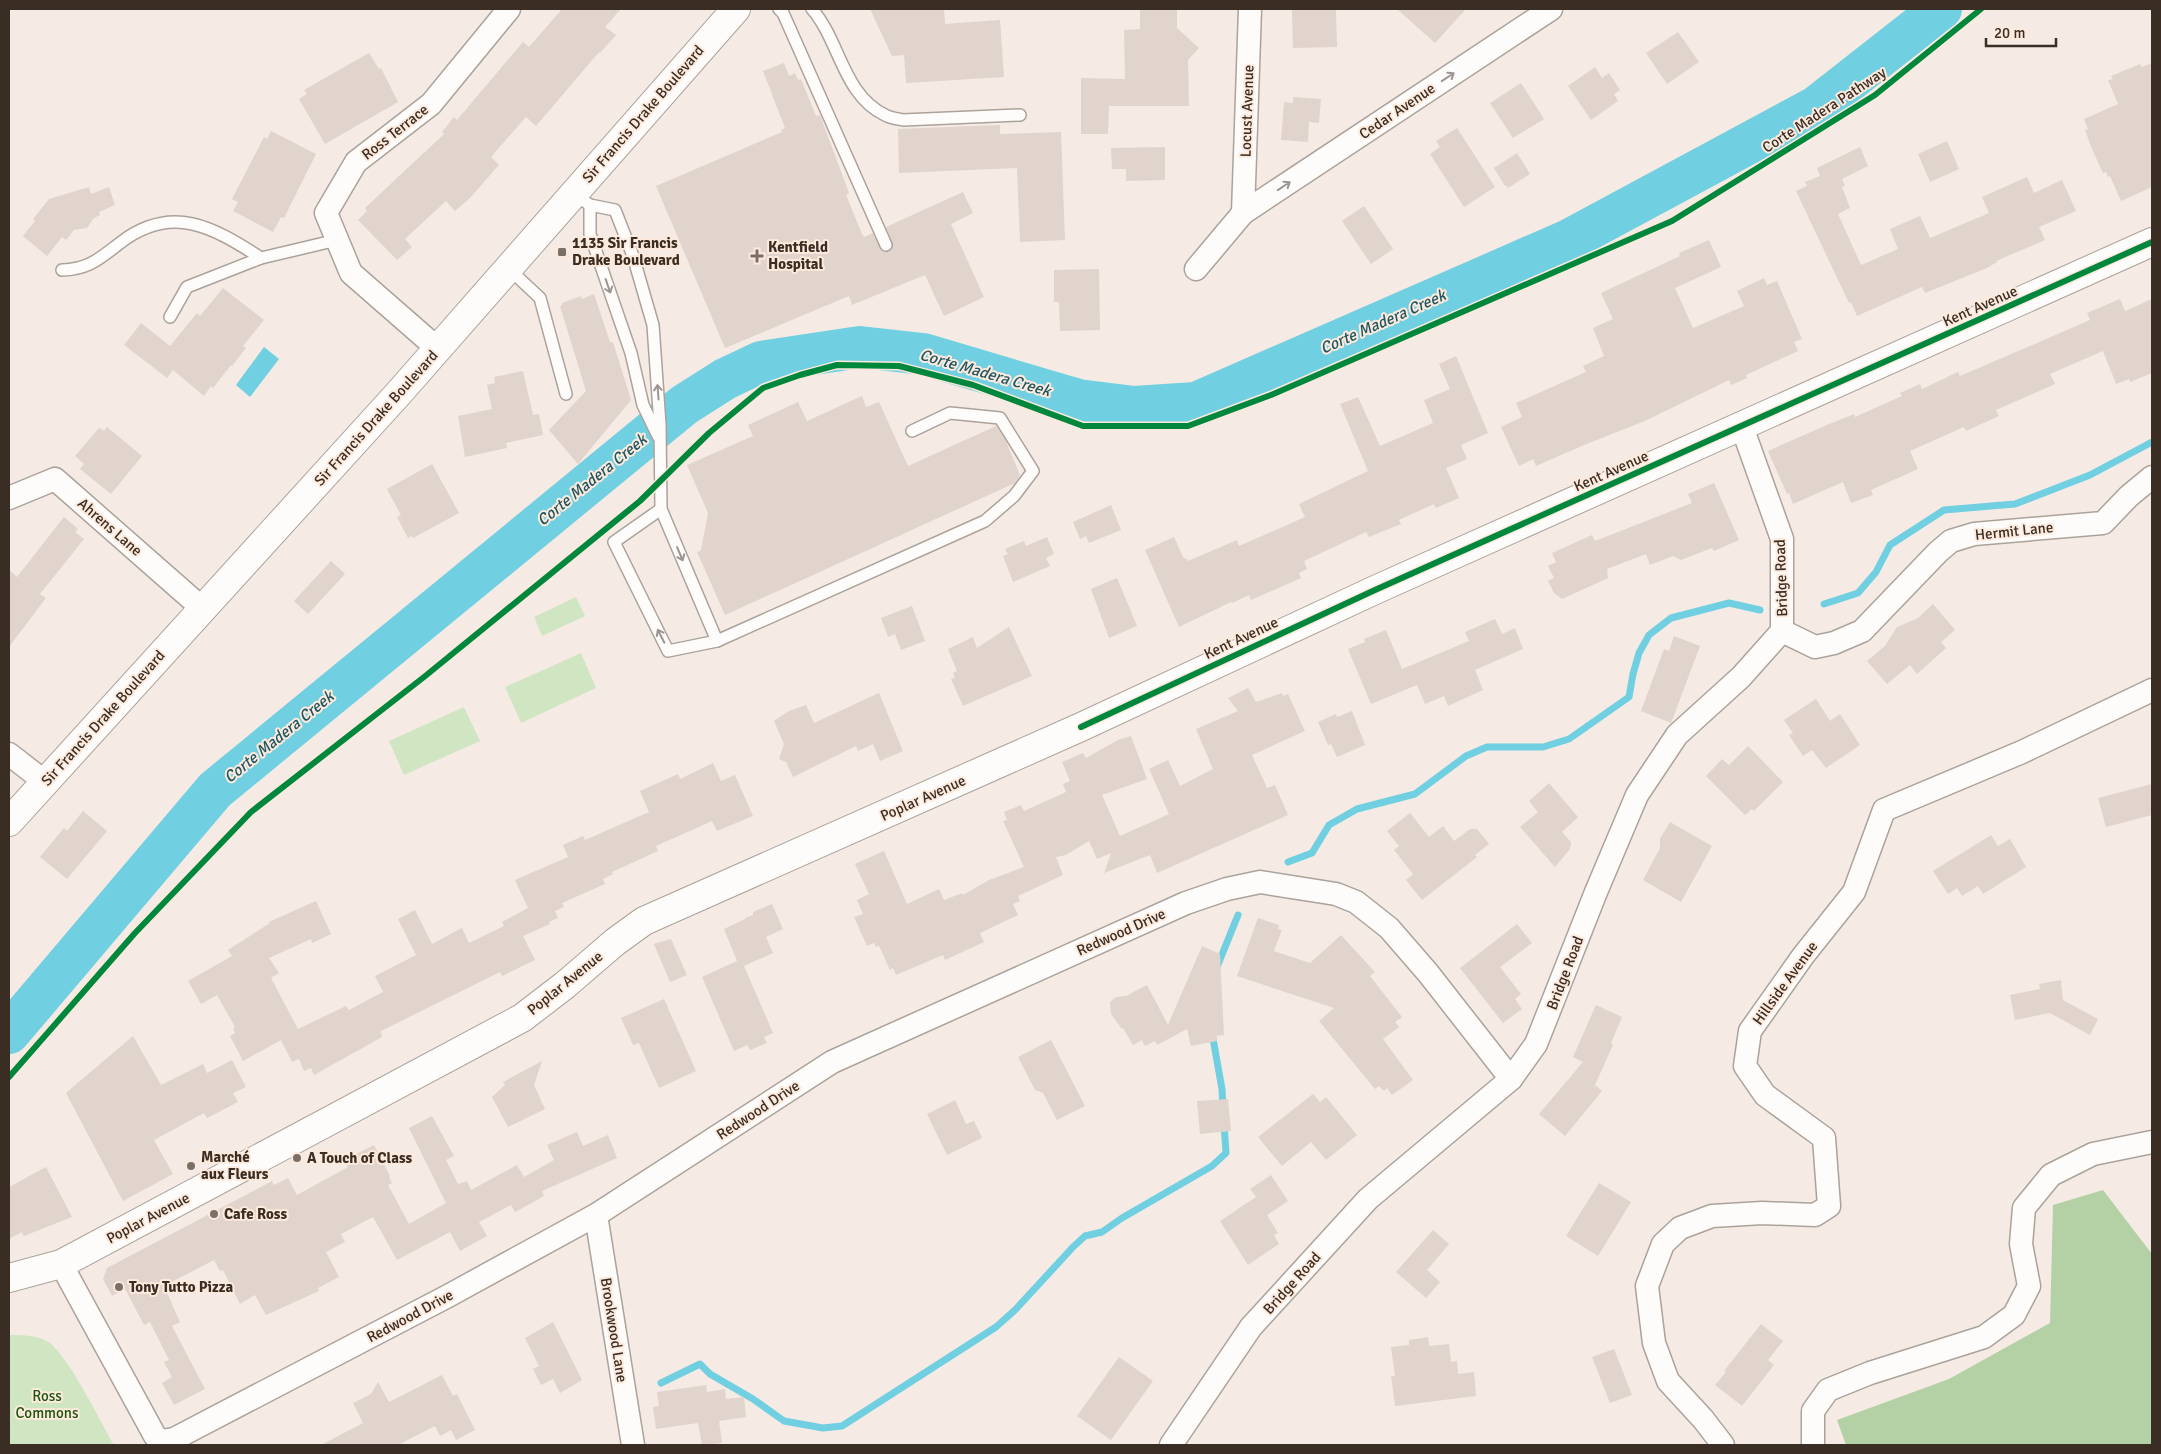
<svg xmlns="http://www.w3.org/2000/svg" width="2161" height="1454" viewBox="0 0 2161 1454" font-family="Signika,sans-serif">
<rect width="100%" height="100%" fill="#f5ebe4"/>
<g fill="#d0e6c3">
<polygon points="576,597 585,616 542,636 534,617"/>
<polygon points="581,653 596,688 521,723 505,687"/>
<polygon points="464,707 480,741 404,775 389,741"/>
<path d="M9,1335c12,0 27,0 38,6 21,13 53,80 67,104h-105z"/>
</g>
<polygon fill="#b4d1a6" points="2103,1190 2152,1254 2152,1445 1846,1445 1837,1420 1949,1379 2050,1323 2053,1205"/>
<polygon fill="#70cfe0" points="264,347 279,359 250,397 236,385"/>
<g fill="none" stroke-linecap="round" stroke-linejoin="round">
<g stroke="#70cfe0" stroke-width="7">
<polyline points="1824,604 1858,593 1876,572 1890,545 1944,510 2015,504 2090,475 2152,442"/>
<polyline points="1288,862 1312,853 1329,825 1357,809 1415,794 1466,756 1487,747 1543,747 1569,739 1629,697 1633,674 1639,653 1649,635 1671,618 1729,603 1760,610"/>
<polyline points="1217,967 1238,915"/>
<polyline points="1212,1033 1222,1089 1223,1108"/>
<polyline points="661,1383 700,1364 710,1374 753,1399 784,1421 823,1428 842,1426 996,1327 1016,1309 1073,1247 1085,1236 1102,1232 1122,1218 1212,1166 1226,1153 1224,1124"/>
</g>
<polyline stroke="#70cfe0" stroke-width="42" points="9,1033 215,790 684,405 725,379 761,362 860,347 923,354 1078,400 1134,407 1196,403 1569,240 1816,107 1941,9"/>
</g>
<g fill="#e0d4cd">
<polygon points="562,9 621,9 605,27 616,35 600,53 599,52 536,126 526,117 491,157 499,165 470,198 455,211 446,201 405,239 412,247 397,260 358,220 367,211 365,208 444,134 442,132 454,117 457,120 523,42 529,47"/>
<polygon points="870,9 944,9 945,24 1000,20 1004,77 906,83 904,55 892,56"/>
<polygon points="1140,9 1177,9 1177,28 1199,48 1188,60 1189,106 1109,106 1108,134 1081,134 1081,78 1125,79 1124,30 1140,29"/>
<polygon points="1292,9 1336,9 1337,47 1293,48"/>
<polygon points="1397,9 1466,9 1435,43"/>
<polygon points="1678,32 1699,62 1667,84 1646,53"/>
<polygon points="369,53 379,69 381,68 398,102 325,144 299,99 307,94 304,90"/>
<polygon points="784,63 789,76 795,73 798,80 801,79 816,116 820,115 849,193 846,195 862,234 864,237 873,233 882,251 889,252 893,246 886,227 963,192 973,213 951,224 984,297 944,316 925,275 852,305 849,296 725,348 656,186 782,132 781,130 785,128 763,71"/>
<polygon points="2152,63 2152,187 2121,201 2110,176 2108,177 2106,172 2103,173 2092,149 2085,130 2088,129 2084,119 2118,104 2108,80 2113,79 2111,76 2140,64 2142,67"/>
<polygon points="1595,67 1602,78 1609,73 1620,90 1614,94 1618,101 1591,120 1568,86"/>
<polygon points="1521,83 1544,119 1513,138 1490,103"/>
<polygon points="1293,97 1321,99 1319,123 1309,122 1308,142 1281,140 1284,102 1293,103"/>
<polygon points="1000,125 1000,134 1061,132 1065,240 1020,242 1017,168 899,173 898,129"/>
<polygon points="1457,128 1495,187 1464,207 1430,154 1440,147 1436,141"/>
<polygon points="271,131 316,154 284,218 281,217 273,232 233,211 238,202 232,199 264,137 267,139"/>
<polygon points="1947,141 1959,169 1930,182 1918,154"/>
<polygon points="1165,147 1165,180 1126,181 1126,169 1112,169 1111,148"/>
<polygon points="1860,147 1868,166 1842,179 1845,186 1842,187 1850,208 1838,214 1861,265 1898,249 1890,229 1920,216 1930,238 1989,213 1982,197 2027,177 2034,193 2062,180 2076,211 2039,227 2045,240 1996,261 1997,262 1987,268 1925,293 1922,287 1857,316 1851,302 1849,303 1796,191 1807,186 1805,182 1820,176 1817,168"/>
<polygon points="1517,153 1530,174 1508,188 1506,185 1505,186 1494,168"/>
<polygon points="89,187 91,194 109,187 115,205 99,212 100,215 94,218 87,228 74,230 66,240 62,237 47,256 23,236 35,221 33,219 49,199"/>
<polygon points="1364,206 1393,249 1371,264 1342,221"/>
<polygon points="1709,240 1721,267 1675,288 1693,328 1744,306 1737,291 1764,278 1767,285 1777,281 1802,339 1794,342 1798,351 1746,375 1747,378 1731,385 1729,380 1645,421 1584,445 1536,466 1533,459 1519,466 1501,427 1522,417 1516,403 1586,372 1583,366 1604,356 1593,328 1613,319 1601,293 1680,256 1679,253"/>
<polygon points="1099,269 1100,330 1060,331 1059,302 1054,302 1054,270"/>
<polygon points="223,288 264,320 243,346 246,348 232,366 231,365 213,388 211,386 204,396 173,370 167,378 124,345 141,323 170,346 197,313 200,316"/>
<polygon points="594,294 610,342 613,342 631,400 578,464 549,430 586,391 560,306 562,305 562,303 581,296 582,299"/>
<polygon points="2120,299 2125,311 2152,299 2152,373 2130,382 2129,379 2116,384 2103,351 2050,374 2055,384 1996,410 1999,416 1966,431 1964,427 1910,451 1918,469 1871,490 1873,495 1851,503 1843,482 1793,504 1789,493 1787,494 1768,451 1827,425 1854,414 1855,417 1902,396 1900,393 1920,384 1922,389 1958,372 1960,376 2037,343 2090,320 2087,313"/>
<polygon points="1456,356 1488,433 1461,445 1467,459 1446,468 1459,498 1436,508 1434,504 1399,520 1401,524 1369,537 1366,532 1304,561 1307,569 1299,573 1301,578 1251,600 1249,595 1232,603 1231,602 1179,627 1145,550 1174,537 1184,559 1186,558 1188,561 1237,540 1239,546 1305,517 1299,504 1368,471 1340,404 1358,397 1380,446 1433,423 1424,400 1450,389 1439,364"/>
<polygon points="523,371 533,415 539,414 543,435 506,443 507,448 465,457 458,416 492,409 487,385 495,383 494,377"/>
<polygon points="862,396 866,407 879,402 908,466 996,426 1005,439 1020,475 1015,483 725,615 697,552 701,550 708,513 687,465 753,436 748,425 798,402 807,421"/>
<polygon points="107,427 142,456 111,494 80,469 84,464 75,456 99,428 104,431"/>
<polygon points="432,464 459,513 413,538 412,536 408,538 397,517 401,515 387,489"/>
<polygon points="1714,483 1739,540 1714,551 1712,548 1681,560 1673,556 1650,565 1646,554 1607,569 1608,578 1562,599 1554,593 1548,581 1554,578 1548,566 1556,562 1552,553 1592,535 1595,541 1692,503 1688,494"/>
<polygon points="1111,505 1121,530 1089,543 1086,536 1080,539 1073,522"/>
<polygon points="64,517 78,529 75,532 84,539 40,594 46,598 9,647 9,570 17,577"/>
<polygon points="1047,537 1054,554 1046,558 1050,566 1013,582 1003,556 1008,554 1005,549 1024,541 1026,546"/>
<polygon points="331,561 345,574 308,614 294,601"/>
<polygon points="1117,578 1137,626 1109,638 1091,589"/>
<polygon points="1933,604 1955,630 1941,642 1946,648 1917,674 1910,665 1887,684 1867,661 1885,646 1897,627 1918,618"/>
<polygon points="912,606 925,641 901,650 895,634 888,637 881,618"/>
<polygon points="1495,619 1502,634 1515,628 1523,649 1475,670 1483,690 1448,706 1444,696 1425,704 1417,685 1371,704 1348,649 1365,642 1364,639 1386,630 1402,669 1469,641 1465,632"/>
<polygon points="1009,627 1032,676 963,706 951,679 955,678 953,673 957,671 948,649 973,637 977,648"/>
<polygon points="1674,636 1700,646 1671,723 1641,711 1664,649 1669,651"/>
<polygon points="1248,688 1256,702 1282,693 1283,696 1288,694 1305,731 1252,755 1267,788 1275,785 1288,815 1157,873 1150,855 1104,873 1111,853 1097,859 1089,841 1066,855 1056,857 1063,875 1018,896 1020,901 1013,904 1018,915 980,933 984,942 945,960 943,955 896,975 893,968 890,970 879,946 876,947 874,943 867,946 854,917 863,914 857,900 869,894 855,864 884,851 907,904 939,889 944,900 962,893 963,895 989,880 1024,867 1003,821 1007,820 1004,812 1021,805 1024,811 1066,792 1063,784 1070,781 1062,762 1083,753 1086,758 1118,740 1131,736 1147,779 1102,795 1120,836 1169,814 1149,769 1168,760 1180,786 1213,769 1196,729 1238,711 1228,698"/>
<polygon points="879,693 903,751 880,761 873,744 858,751 856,746 793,777 786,762 779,759 784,744 774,721 789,711 806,705 814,723"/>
<polygon points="1816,699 1830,721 1840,714 1860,745 1826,768 1812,750 1803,756 1789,735 1793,733 1784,720"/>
<polygon points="1352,711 1365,745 1337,757 1331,744 1328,745 1318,722 1336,714 1337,717"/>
<polygon points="1748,746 1783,782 1754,811 1752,809 1745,815 1706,776 1722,759 1729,765"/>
<polygon points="713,763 721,781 735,775 753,816 717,831 712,821 656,846 658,851 612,872 613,874 603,879 605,884 562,903 564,907 555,911 558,918 549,922 550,924 523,936 535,960 502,976 500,972 381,1031 382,1037 314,1075 311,1068 304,1071 299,1059 292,1062 281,1040 243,1061 230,1036 235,1033 233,1028 235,1027 217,995 201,1004 188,981 232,956 228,950 270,923 269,922 316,901 331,934 312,943 311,939 269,958 279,973 271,978 298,1029 346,1006 349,1010 383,992 375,976 416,955 398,919 415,910 432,944 462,928 469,943 504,926 502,922 528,908 515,880 568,857 563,845 583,836 585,840 649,812 640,791 678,774 680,779"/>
<polygon points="1549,783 1578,817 1562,832 1571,842 1570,849 1555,867 1520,827 1538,812 1529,801"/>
<polygon points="2152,784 2152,815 2106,827 2098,798"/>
<polygon points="83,811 107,831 67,879 40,857 64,828 67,831"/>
<polygon points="1410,813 1429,837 1443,826 1454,841 1470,829 1477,829 1489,844 1475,855 1477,857 1422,900 1406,880 1413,874 1394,850 1399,846 1387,831"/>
<polygon points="1670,822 1712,846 1681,902 1643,880 1660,848 1660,839"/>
<polygon points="1991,835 1998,846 2010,839 2026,867 1983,894 1978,886 1962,896 1957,888 1948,894 1933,871"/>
<polygon points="772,904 783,929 766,937 773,953 744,966 773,1033 764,1037 767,1043 750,1050 747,1045 734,1051 702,977 737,961 724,929 745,919 745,918 753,915 753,912"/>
<polygon points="1258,918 1279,925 1278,929 1282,930 1274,951 1310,963 1341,935 1375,972 1370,976 1402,1017 1395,1022 1399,1027 1383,1039 1413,1080 1392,1095 1387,1088 1384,1091 1379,1086 1375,1089 1319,1021 1334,1008 1237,976"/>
<polygon points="1517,924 1532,943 1500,967 1521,994 1515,999 1522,1009 1503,1023 1460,968"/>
<polygon points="671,939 687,975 670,982 654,944"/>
<polygon points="1202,946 1220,954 1224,1035 1216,1036 1217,1041 1191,1046 1187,1029 1157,1045 1155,1041 1145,1046 1142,1040 1133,1045 1123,1028 1122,1029 1111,1014 1110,1002 1116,997 1126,996 1147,985 1168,1025"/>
<polygon points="2061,980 2063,1000 2098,1019 2090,1035 2050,1013 2015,1020 2010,995 2040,989 2039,984"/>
<polygon points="664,999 696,1071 659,1088 639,1043 633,1045 621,1018"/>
<polygon points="1596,1005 1622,1017 1611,1043 1613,1044 1612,1047 1595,1085 1602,1091 1565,1136 1539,1114 1583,1062 1573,1057"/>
<polygon points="133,1036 161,1085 203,1064 207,1073 232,1060 246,1087 233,1093 238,1102 207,1118 204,1113 154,1140 173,1174 123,1201 66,1093"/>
<polygon points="1051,1040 1085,1106 1057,1120 1043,1093 1035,1090 1018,1057"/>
<polygon points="542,1061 534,1085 545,1109 508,1127 492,1097 505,1085 503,1082"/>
<polygon points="1313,1094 1320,1102 1326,1097 1357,1135 1326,1160 1311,1142 1282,1166 1258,1137"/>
<polygon points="1228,1099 1231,1131 1200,1134 1197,1101"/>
<polygon points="955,1100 966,1124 974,1121 982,1138 947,1155 927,1114"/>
<polygon points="432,1116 454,1156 446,1160 458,1184 467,1181 471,1190 517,1165 524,1177 554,1160 547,1145 577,1132 583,1146 608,1135 617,1158 542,1191 544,1196 515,1212 511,1205 479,1222 487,1236 460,1251 450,1232 397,1260 373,1217 341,1234 345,1242 326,1252 339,1277 318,1288 319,1291 266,1315 255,1295 240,1304 223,1270 220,1271 214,1260 164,1286 180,1322 172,1326 205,1389 174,1405 162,1383 172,1377 164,1362 169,1360 150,1322 144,1325 125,1289 112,1296 103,1279 107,1268 272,1181 274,1185 288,1178 297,1195 348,1167 344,1160 374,1145 390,1176 389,1177 392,1183 388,1185 409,1224 446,1203 409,1128"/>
<polygon points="46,1167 72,1217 24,1236 22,1232 9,1239 9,1187"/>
<polygon points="1271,1175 1288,1201 1267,1215 1278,1233 1274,1235 1279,1244 1248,1265 1220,1221 1256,1197 1250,1189"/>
<polygon points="1599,1183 1631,1202 1598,1256 1566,1236"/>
<polygon points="1433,1230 1449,1244 1427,1270 1440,1282 1426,1298 1396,1272"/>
<polygon points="553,1322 582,1380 560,1393 553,1379 541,1385 533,1369 539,1366 525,1338"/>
<polygon points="1761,1324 1783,1341 1768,1360 1774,1365 1742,1406 1715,1385 1726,1372 1724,1371"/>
<polygon points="1428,1337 1429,1346 1449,1344 1451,1362 1457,1361 1458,1374 1474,1372 1476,1396 1395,1406 1391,1376 1395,1376 1391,1347 1409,1345 1409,1340"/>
<polygon points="1614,1349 1632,1395 1610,1403 1592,1357"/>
<polygon points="1119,1357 1153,1381 1111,1440 1077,1416"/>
<polygon points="442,1375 453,1396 457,1394 475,1430 456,1440 451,1430 440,1436 435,1426 398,1445 321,1445 363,1423 353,1403 371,1394 378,1382 389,1402"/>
<polygon points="706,1385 707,1392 725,1389 726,1399 744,1397 746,1417 719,1421 722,1443 702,1445 698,1423 656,1429 653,1407 659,1406 657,1392"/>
</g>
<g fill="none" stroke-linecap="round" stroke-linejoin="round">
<g stroke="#aba29a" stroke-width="14">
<g id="lane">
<polyline points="779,9 783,13 886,245"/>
<path d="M812,9c28,32 31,86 73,106 5,3 13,4 18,5l117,-5"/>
<polyline points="572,193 590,205 615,210 633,256 653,325 660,425 661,509 717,641"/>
<polyline points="590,205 590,234 631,353 643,405 658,436"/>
<polyline points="508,268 540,298 566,394"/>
<path d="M62,270c27,-1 37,-11 58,-27 52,-40 93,-16 141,15l76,-18"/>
<polyline points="170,317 187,287 261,258"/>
<polyline points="661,509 614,542 668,651 717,641 985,521 1014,496 1033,471 1000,418 950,413 912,431"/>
</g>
</g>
<g stroke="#aba29a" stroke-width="25">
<g id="street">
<polyline points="1243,213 1250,9"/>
<polyline points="1196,269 1243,213 1551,9"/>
<polyline points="438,349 351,273 326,213 356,162 431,104 509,9"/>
<polyline points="9,498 55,479 203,609"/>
<polyline points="1782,631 1815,647 1834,643 1862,631 1938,552 1951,541 1974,534 2103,523 2129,496 2152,477"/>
<polyline points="9,754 45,782"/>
<polyline points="596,1215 633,1445"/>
<polyline points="61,1264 155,1436 162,1441 174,1439 448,1296 596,1215 832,1062 1186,903 1227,889 1260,882 1336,894 1356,902 1389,928 1428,973 1511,1079"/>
<polyline points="1171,1445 1251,1327 1368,1199 1511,1079 1536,1044 1596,892 1637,795 1677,735 1741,677 1782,631 1782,539 1742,427"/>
<polyline points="1723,1445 1703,1419 1668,1381 1654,1343 1647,1286 1663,1244 1680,1228 1712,1216 1762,1213 1815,1215 1829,1206 1824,1138 1765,1095 1745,1066 1750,1031 1803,956 1854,892 1884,810 2022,752 2152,690"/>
<polyline points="1813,1445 1813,1411 1828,1390 1870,1373 1984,1337 2014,1315 2029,1286 2021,1244 2024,1208 2051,1175 2093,1154 2152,1142"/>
</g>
</g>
<g stroke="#aba29a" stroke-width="30">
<polyline id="secondary" points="9,1278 61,1264 522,1018 565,985 615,942 644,921 1081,727 1375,590 2152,242"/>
</g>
<g stroke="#aba29a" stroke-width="30">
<polyline id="primary" points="9,822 398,394 736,9"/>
</g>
<use href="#lane" stroke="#fefcfb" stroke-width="11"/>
<use href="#street" stroke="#fefcfb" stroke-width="22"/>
<use href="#secondary" stroke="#fefcfb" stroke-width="28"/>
<use href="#primary" stroke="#fefcfb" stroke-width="28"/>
<g stroke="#fdeadc" stroke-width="9">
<g id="cycleway">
<polyline points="1081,727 1375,590 2152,242"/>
<polyline points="9,1077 135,933 251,812 424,677 640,501 709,433 763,388 800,375 837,365 899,366 973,385 1083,426 1188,426 1271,395 1672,221 1875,95 1981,9"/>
</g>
</g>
<use href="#cycleway" stroke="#00873e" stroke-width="6"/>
</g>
<defs><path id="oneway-shaft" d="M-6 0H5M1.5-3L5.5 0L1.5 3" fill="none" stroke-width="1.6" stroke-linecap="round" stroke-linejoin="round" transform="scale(1.25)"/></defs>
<g stroke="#9c9490">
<use href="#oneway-shaft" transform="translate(1448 77) rotate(-34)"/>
<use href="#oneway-shaft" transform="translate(1284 186) rotate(-34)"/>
<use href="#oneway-shaft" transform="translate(608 286) rotate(71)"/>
<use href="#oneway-shaft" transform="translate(658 392) rotate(-94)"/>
<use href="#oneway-shaft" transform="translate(680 554) rotate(67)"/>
<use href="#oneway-shaft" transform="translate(661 636) rotate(-117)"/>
</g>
<g fill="#7b7067" stroke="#fdeadc" stroke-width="2">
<rect x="557" y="247" width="10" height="10" rx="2.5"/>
<path d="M754.5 248.5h5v5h5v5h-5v5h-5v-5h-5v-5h5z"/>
<circle cx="297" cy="1158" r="5"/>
<circle cx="191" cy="1166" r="5"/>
<circle cx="214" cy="1214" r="5"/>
<circle cx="119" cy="1287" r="5"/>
</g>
<g text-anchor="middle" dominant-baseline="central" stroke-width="4" stroke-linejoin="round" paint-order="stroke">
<g font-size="15" fill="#392d24" stroke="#fdeadc">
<text transform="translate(1824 110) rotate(-33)">Corte Madera Pathway</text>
<text transform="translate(1247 111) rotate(-88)">Locust Avenue</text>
<text transform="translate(1397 111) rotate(-34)">Cedar Avenue</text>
<text transform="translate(643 114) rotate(-49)">Sir Francis Drake Boulevard</text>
<text transform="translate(395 132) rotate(-38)">Ross Terrace</text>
<text transform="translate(1980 306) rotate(-24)">Kent Avenue</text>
<text transform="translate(376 418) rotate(-48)">Sir Francis Drake Boulevard</text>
<text transform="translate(1611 471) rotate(-24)">Kent Avenue</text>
<text transform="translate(110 527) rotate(41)">Ahrens Lane</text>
<text transform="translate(2014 531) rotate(-6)">Hermit Lane</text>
<text transform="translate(1781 578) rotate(-92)">Bridge Road</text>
<text transform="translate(1241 638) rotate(-25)">Kent Avenue</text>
<text transform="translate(103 718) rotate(-48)">Sir Francis Drake Boulevard</text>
<text transform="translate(923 798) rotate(-24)">Poplar Avenue</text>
<text transform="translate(1121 932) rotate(-24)">Redwood Drive</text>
<text transform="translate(1565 973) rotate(-69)">Bridge Road</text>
<text transform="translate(565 983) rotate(-39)">Poplar Avenue</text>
<text transform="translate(1785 983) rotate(-54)">Hillside Avenue</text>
<text transform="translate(758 1110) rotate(-33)">Redwood Drive</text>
<text transform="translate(148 1218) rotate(-28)">Poplar Avenue</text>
<text transform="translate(1292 1283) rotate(-48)">Bridge Road</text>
<text transform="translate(410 1316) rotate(-28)">Redwood Drive</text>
<text transform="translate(614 1330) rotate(81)">Brookwood Lane</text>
</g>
<g font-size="15" font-weight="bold" fill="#392d24" stroke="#fdeadc" text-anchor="start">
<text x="572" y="243">1135 Sir Francis<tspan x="572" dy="17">Drake Boulevard</tspan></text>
<text x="768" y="247">Kentfield<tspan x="768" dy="17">Hospital</tspan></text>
<text x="201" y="1157">Marché<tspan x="201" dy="17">aux Fleurs</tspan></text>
<text x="307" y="1158">A Touch of Class</text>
<text x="224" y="1214">Cafe Ross</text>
<text x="129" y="1287">Tony Tutto Pizza</text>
</g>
<g font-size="15" fill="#1b570e" stroke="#fdeadc">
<text x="47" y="1396">Ross<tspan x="47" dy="17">Commons</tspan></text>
</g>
<g font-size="16" font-style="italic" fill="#1d5561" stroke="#fdeadc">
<text transform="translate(1383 322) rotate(-24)">Corte Madera Creek</text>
<text transform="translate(985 373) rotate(16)">Corte Madera Creek</text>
<text transform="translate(592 480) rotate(-39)">Corte Madera Creek</text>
<text transform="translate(279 737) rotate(-39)">Corte Madera Creek</text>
</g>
</g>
<rect width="2161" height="1454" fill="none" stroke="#392d24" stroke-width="20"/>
<path d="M1986 38v8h70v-8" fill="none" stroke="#392d24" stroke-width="2.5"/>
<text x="1994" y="38" font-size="15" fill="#392d24" stroke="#fdeadc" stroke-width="4" paint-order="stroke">20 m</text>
</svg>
